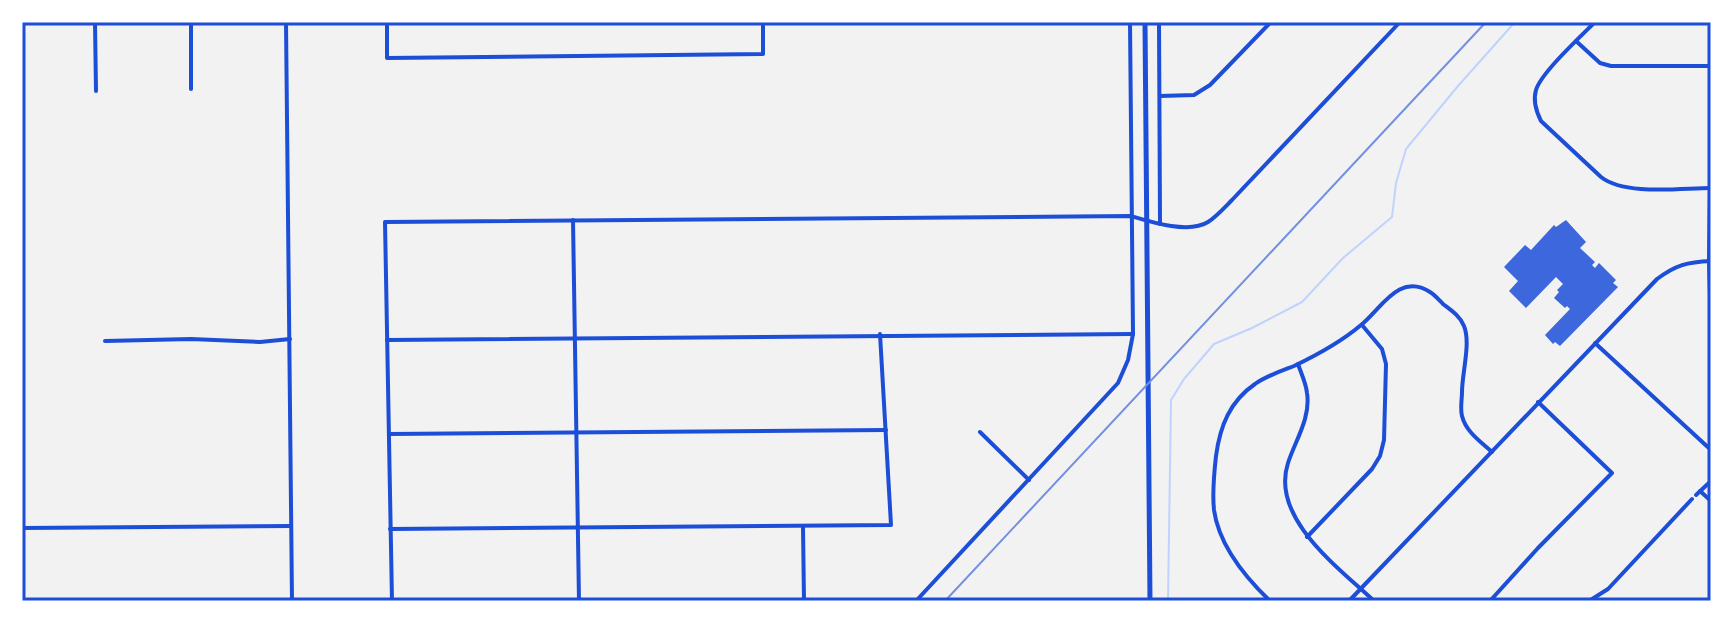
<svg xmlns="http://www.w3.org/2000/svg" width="1733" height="623" viewBox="0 0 1733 623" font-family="Mulish,sans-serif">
<rect width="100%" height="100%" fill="#f2f2f2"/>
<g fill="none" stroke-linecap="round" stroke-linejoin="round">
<polyline stroke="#bfd3fe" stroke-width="2" points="1168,601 1171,400 1184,379 1214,344 1252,328 1302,302 1343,258 1392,217 1396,183 1406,149 1458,86 1515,22"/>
</g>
<polygon fill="#3d67dc" points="1566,220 1586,242 1580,248 1595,262 1592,265 1595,268 1599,263 1616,280 1613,283 1618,287 1560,346 1555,342 1553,344 1545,335 1570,309 1567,306 1565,308 1554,298 1559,292 1557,290 1563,284 1556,277 1526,308 1509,291 1518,281 1504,267 1525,245 1531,250 1554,225 1556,227"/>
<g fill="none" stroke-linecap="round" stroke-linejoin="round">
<g stroke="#1d4ed8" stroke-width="4">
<polyline points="95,22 96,91"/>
<polyline points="191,22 191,89"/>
<polyline points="286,22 292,601"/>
<polyline points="387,22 387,58 763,54 763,22"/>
<polyline points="1159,22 1160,224"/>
<path d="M1595,22c-14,14 -54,51 -59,68 -3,10 0,21 5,31l60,56c24,19 80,11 110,11"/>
<polyline points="1576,41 1600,63 1611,66 1711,66"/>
<polyline points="1160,96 1194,95 1210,85 1271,22"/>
<polyline points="1710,189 1709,261 1711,330"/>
<polyline points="573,220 579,601"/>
<polyline points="387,340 1133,334"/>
<polyline points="105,341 191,339 260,342 290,339"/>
<polyline points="1595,343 1711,450"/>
<path d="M1298,364c3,9 8,19 9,29 4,25 -12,48 -19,70 -18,55 51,105 86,138"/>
<polyline points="980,432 1029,480"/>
<polyline points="389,434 886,430"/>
<polyline points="1700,491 1711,501"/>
<polyline points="1696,495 1711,481"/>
<polyline points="803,527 804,601"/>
<polyline points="22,528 291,526"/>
<polyline points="390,529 891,525 880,334"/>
<polyline points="1307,537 1372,469 1380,456 1384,440 1386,364 1382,349 1362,325"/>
<path d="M392,601l-7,-379 746,-6c20,6 58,18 77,6 9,-6 17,-15 24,-22l168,-178"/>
<polyline points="916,601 1118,383 1128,360 1133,334 1130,22"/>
<path d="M1270,601c-25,-24 -51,-55 -56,-91 -2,-18 0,-36 2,-54 4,-30 14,-55 39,-72 11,-8 26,-13 39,-18 23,-11 47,-24 67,-41 20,-16 38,-53 69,-33 5,3 9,8 13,12 8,6 17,12 21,22 7,17 -2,47 -2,66 0,7 -2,17 0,24 4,16 19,26 30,36"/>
<path d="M1349,601l308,-322c19,-14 30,-17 54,-18"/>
<polyline points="1490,601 1538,548 1612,473 1538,402"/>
<polyline points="1589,601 1608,589 1692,499"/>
</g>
<polyline stroke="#1d4ed8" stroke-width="5" points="1145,22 1150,601"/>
<polyline stroke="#7290e2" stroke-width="2" points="945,601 1486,22"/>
</g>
<rect width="1733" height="623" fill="none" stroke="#ffffff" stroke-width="48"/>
<rect x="24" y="24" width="1685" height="575" fill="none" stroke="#1d4ed8" stroke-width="3"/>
</svg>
